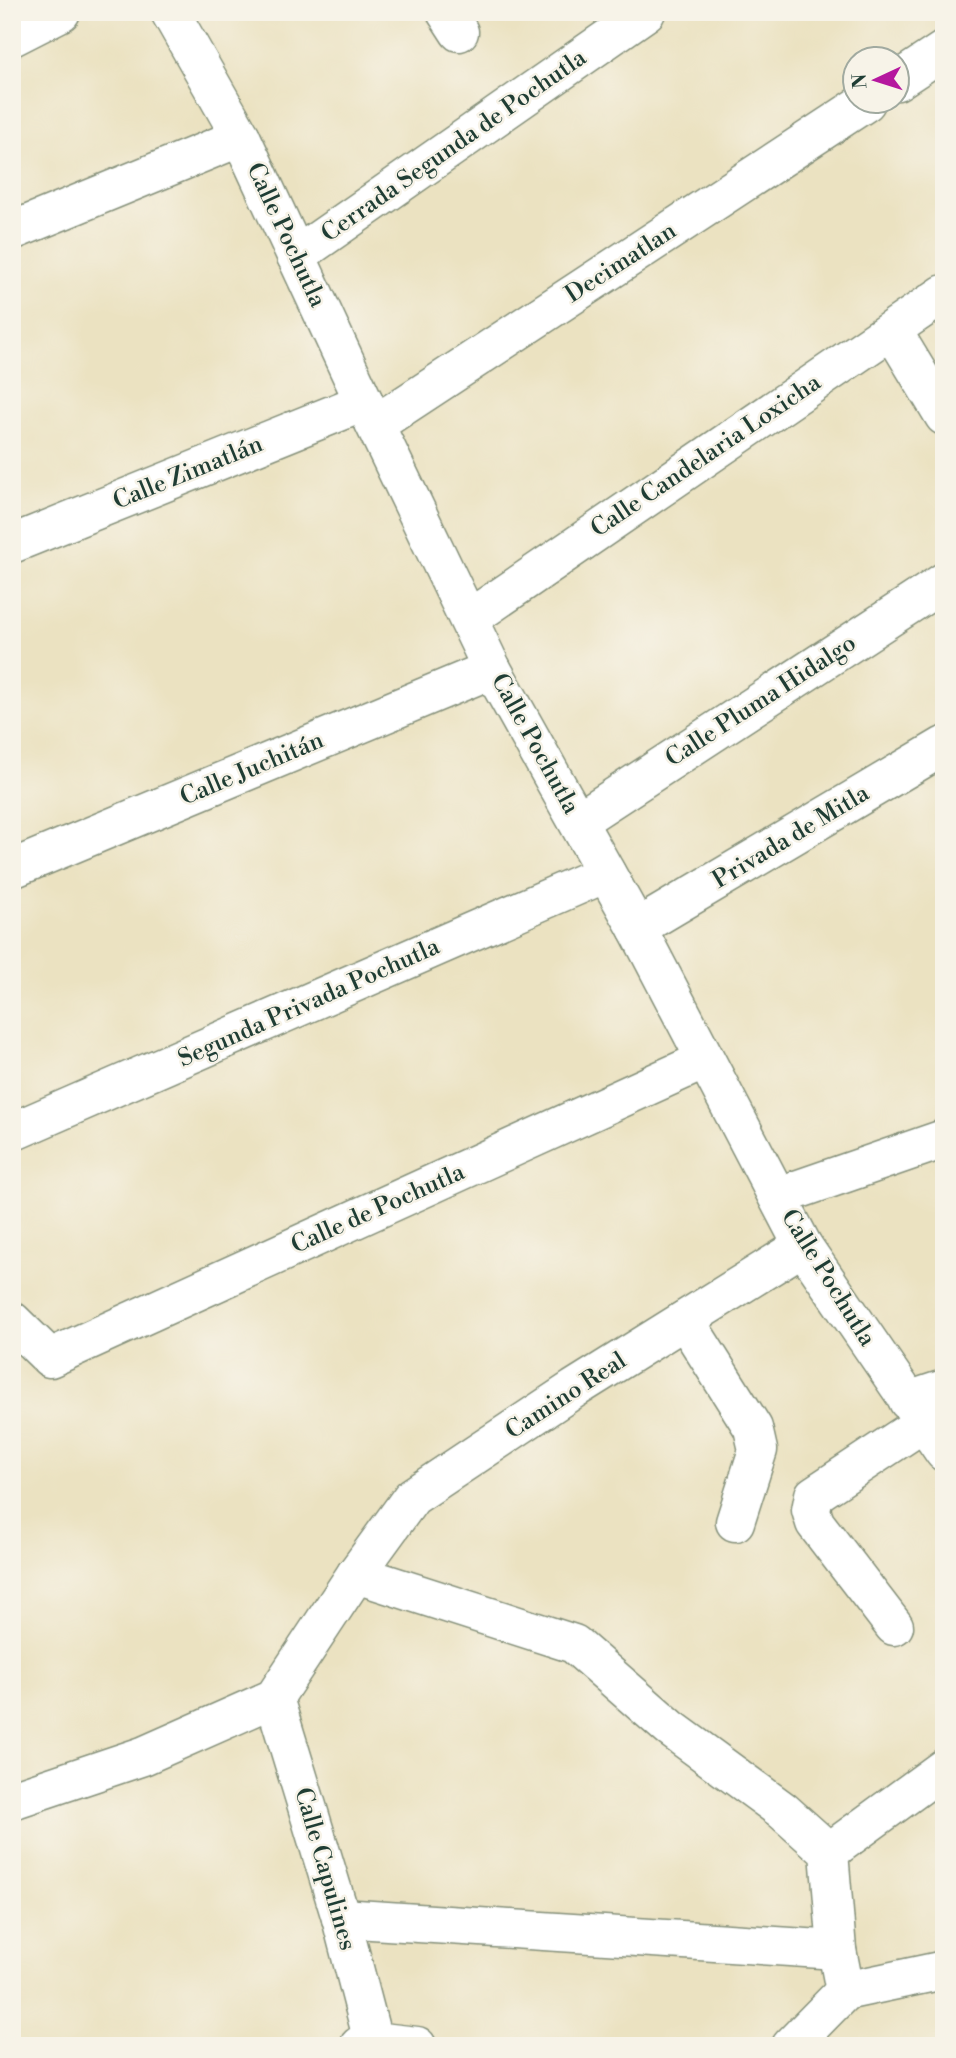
<svg xmlns="http://www.w3.org/2000/svg" width="956" height="2058" viewBox="0 0 956 2058" font-family="'Libre Bodoni',serif">
<rect width="100%" height="100%" fill="#f7f3e8"/>
<filter id="ink" filterUnits="userSpaceOnUse"><feTurbulence type="fractalNoise" baseFrequency=".0143" numOctaves="2"/><feDisplacementMap in="SourceGraphic" scale="14" xChannelSelector="R" yChannelSelector="G"/><feConvolveMatrix kernelMatrix="1 2 1 2 8 2 1 2 1" color-interpolation-filters="sRGB"/></filter>
<filter id="wash" filterUnits="userSpaceOnUse"><feTurbulence type="fractalNoise" baseFrequency=".00686" numOctaves="4" result="noise"/><feDisplacementMap in="SourceGraphic" scale="28" xChannelSelector="R" yChannelSelector="G"/><feGaussianBlur stdDeviation="1.57" result="paint"/><feColorMatrix in="noise" values="0 0 0 0 0 0 0 0 0 0 0 0 0 0 0 0 0 1.4 0 .05"/><feComposite in="paint" operator="in"/></filter>
<g filter="url(#wash)">
<rect width="100%" height="100%" fill="#ebe2c1"/>
</g>
<g filter="url(#ink)">
<g fill="none" stroke-linecap="round" stroke-linejoin="round">
<g stroke="#85907a" stroke-width="41">
<g id="minor">
<polyline points="170,12 241,137 364,402 492,669 637,928 803,1246 944,1452"/>
<polyline points="446,12 459,32"/>
<polyline points="12,37 61,12"/>
<polyline points="897,81 944,50"/>
<polyline points="12,231 241,137"/>
<polyline points="296,256 646,12"/>
<polyline points="892,330 944,416"/>
<polyline points="376,424 866,102"/>
<polyline points="12,544 364,402"/>
<polyline points="469,619 944,294"/>
<polyline points="578,821 944,582"/>
<polyline points="12,869 492,669"/>
<polyline points="637,928 944,746"/>
<polyline points="12,1132 606,873"/>
<polyline points="779,1196 944,1139"/>
<polyline points="685,1320 753,1428 758,1450 735,1522"/>
<polyline points="12,1321 50,1358 705,1060"/>
<polyline points="908,1401 944,1389"/>
<polyline points="356,1574 574,1644 670,1728 782,1810 829,1852 837,1950 845,1991"/>
<polyline points="894,1626 815,1523 811,1510 814,1495 923,1423"/>
<polyline points="274,1698 341,1918 373,2041"/>
<polyline points="12,1800 143,1756 274,1698 356,1574 412,1497 574,1389 803,1246"/>
<polyline points="829,1852 944,1768"/>
<polyline points="341,1918 837,1950"/>
<polyline points="359,2046 373,2041 417,2046"/>
<polyline points="791,2046 845,1991 944,1970"/>
</g>
</g>
<use href="#minor" stroke="#fff" stroke-width="38"/>
</g>
</g>
<g text-anchor="middle" dominant-baseline="central" stroke-width="5" stroke-linejoin="round" paint-order="stroke">
<g font-size="24" fill="#1f3d34" stroke="#f7f3e8">
<text transform="translate(454 146) rotate(-35)">Cerrada Segunda de Pochutla</text>
<text transform="translate(286 235) rotate(65)">Calle Pochutla</text>
<text transform="translate(621 263) rotate(-33)">Decimatlan</text>
<text transform="translate(706 456) rotate(-34)">Calle Candelaria Loxicha</text>
<text transform="translate(188 473) rotate(-22)">Calle Zimatlán</text>
<text transform="translate(761 701) rotate(-33)">Calle Pluma Hidalgo</text>
<text transform="translate(535 744) rotate(61)">Calle Pochutla</text>
<text transform="translate(252 769) rotate(-23)">Calle Juchitán</text>
<text transform="translate(791 837) rotate(-31)">Privada de Mitla</text>
<text transform="translate(309 1003) rotate(-24)">Segunda Privada Pochutla</text>
<text transform="translate(378 1209) rotate(-24)">Calle de Pochutla</text>
<text transform="translate(828 1278) rotate(58)">Calle Pochutla</text>
<text transform="translate(566 1396) rotate(-33)">Camino Real</text>
<text transform="translate(325 1869) rotate(74)">Calle Capulines</text>
</g>
</g>
<rect width="956" height="2058" fill="none" stroke="#f7f3e8" stroke-width="42"/>
<g transform="translate(876 80) rotate(266)"><circle r="33" fill="#f7f3e8" stroke="#a1aaa0" stroke-width="2"/>
<path d="M0-5L12 26L0 18L-12 26Z" fill="#b5179e"/>
<text y="-10" font-size="19" font-weight="bold" text-anchor="middle" fill="#1f3d34">N</text>
</g>
</svg>
